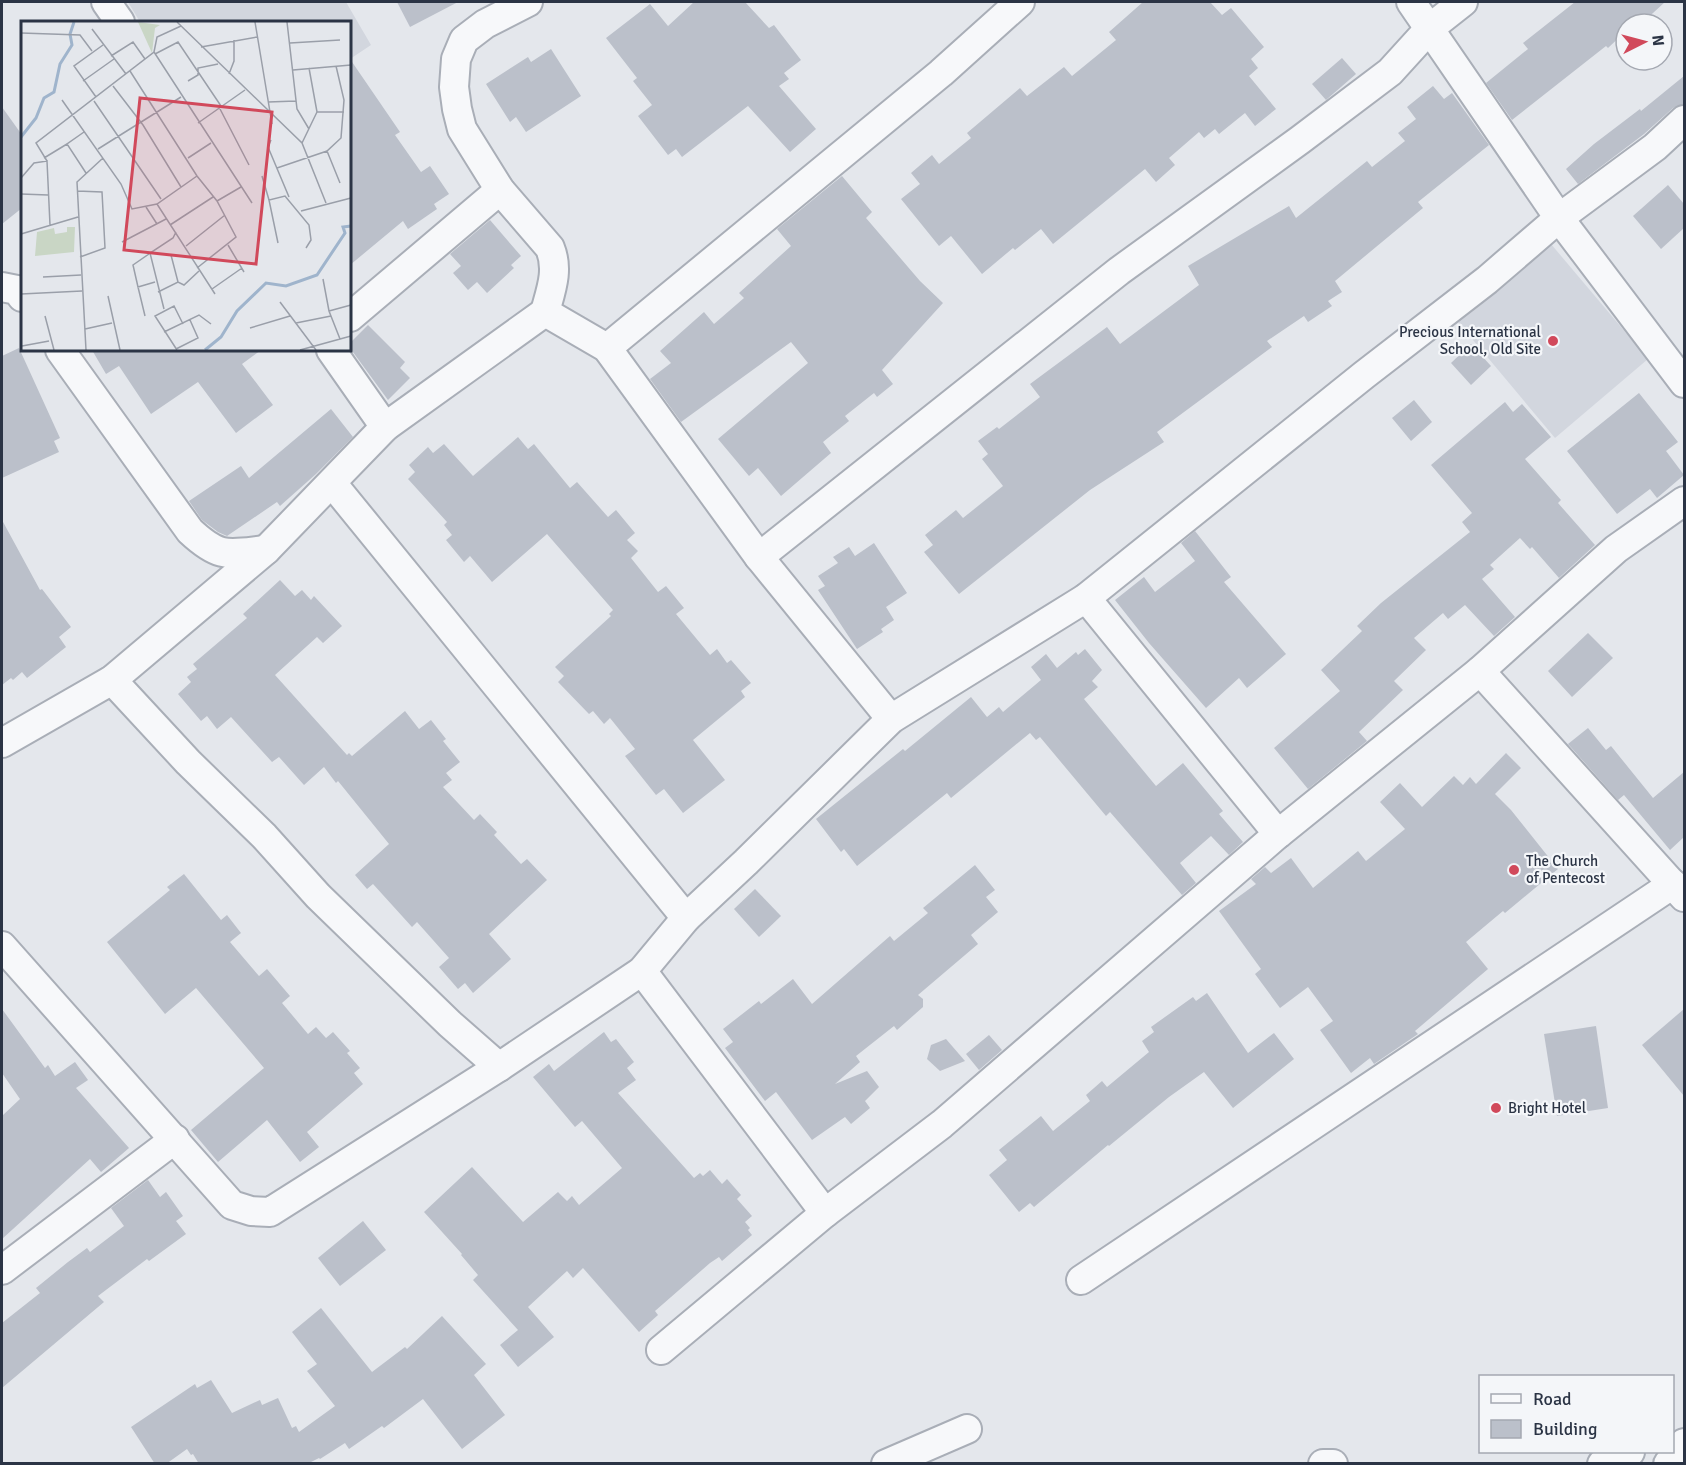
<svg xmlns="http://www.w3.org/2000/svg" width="1686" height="1465" viewBox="0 0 1686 1465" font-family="Signika,sans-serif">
<rect width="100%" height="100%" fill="#e4e7ec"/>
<g fill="#d2d6de">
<polygon points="128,2 346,2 371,45 350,59 350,22 140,22"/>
<polygon points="1551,244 1648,359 1555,438 1458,322"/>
</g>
<g fill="#bbc0ca">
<polygon points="397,2 458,2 410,27"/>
<polygon points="694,2 745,2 769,28 774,25 801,60 784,73 789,79 779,86 816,129 790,152 748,106 682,157 676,149 668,155 638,116 652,105 633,81 637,78 606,38 650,4 668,26"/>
<polygon points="1143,2 1210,2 1222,15 1231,8 1264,47 1251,59 1258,68 1249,76 1276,109 1255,126 1245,113 1219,134 1215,129 1204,138 1199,132 1169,158 1175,165 1156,182 1145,169 1053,244 1041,229 1015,250 1013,248 982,274 951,236 939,246 901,199 920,184 911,173 932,155 939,164 971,138 967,133 1020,88 1027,96 1064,67 1072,76 1116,40 1109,32"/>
<polygon points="1575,2 1665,2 1641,24 1626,24 1626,31 1608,48 1606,46 1512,120 1486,83 1528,49 1523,43"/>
<polygon points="551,49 581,96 526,132 516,117 510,122 486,84 528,57 531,62"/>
<polygon points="1342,58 1356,74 1326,100 1312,84"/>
<polygon points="350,59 400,132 395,135 421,172 430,166 449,194 434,204 437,209 408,229 403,221 350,265"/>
<polygon points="1684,76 1684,104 1673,108 1644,134 1578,184 1566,169 1594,144 1640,109 1641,111"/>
<polygon points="1433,86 1444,99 1452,93 1489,145 1418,202 1423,208 1335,281 1342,292 1328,301 1332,306 1308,322 1304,316 1267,341 1272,347 1157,432 1164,442 1090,490 959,594 924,552 933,545 925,535 956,510 963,518 1003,486 982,459 988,454 978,441 997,427 999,429 1040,397 1030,384 1107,327 1120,344 1199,285 1188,266 1289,206 1296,218 1367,161 1372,167 1405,141 1398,133 1416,119 1407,107"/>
<polygon points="2,107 22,135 22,208 2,224"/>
<polygon points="842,176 872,212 866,218 920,281 943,303 882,370 893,384 877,397 874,393 845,416 849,421 823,442 831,453 781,496 758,468 749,476 718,439 808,363 791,342 681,422 650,379 671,363 660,351 704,312 714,324 744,298 739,293 791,246 777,229"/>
<polygon points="1668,185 1684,204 1684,228 1661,249 1633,216"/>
<polygon points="490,220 521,256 511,265 514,268 487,293 477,282 468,290 453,273 461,266 450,254"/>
<polygon points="368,325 405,362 400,368 410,378 388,400 350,348 350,343"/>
<polygon points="1471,344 1491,366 1471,385 1451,363"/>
<polygon points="19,348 60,438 54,441 59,452 2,478 2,356"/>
<polygon points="92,350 261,350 242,364 273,405 236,433 198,382 151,414 119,366 106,374"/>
<polygon points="1639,393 1678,442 1666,451 1684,475 1657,498 1650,489 1617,514 1567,451"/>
<polygon points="1414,400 1432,422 1411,441 1392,418"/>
<polygon points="1505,402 1513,412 1522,404 1551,437 1525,459 1561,500 1558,503 1595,545 1559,578 1532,547 1530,549 1520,538 1490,565 1494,569 1482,579 1515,617 1494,636 1465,605 1448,619 1443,613 1414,638 1426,650 1394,681 1403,690 1359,732 1367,741 1308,789 1274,748 1340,691 1321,670 1362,631 1357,626 1381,603 1470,532 1462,522 1472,513 1431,465"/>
<polygon points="331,409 353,437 316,474 280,506 277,502 227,536 218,532 202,520 189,501 241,466 249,478"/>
<polygon points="518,437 528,449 534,444 570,488 577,482 608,517 616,510 635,533 627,540 638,551 631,558 658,592 666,586 684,608 676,614 710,655 717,649 727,663 731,660 751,683 741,691 745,697 693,740 725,780 683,813 664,789 656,795 625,756 635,749 610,718 604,724 593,711 589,714 558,682 564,676 555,667 611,616 609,614 613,610 547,534 492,582 470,556 464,562 446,540 452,535 444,525 447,522 408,479 415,472 409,465 428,447 433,453 444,444 473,476"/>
<polygon points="2,520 40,590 42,589 71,627 59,637 66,647 27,678 22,672 13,680 11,678 2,685"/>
<polygon points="1195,531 1231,577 1224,582 1286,654 1247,688 1239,678 1206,708 1149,643 1115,600 1144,577 1155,592 1195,561 1181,543"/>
<polygon points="874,543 907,593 886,607 894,620 881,629 883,632 857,649 818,590 825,586 818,576 838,563 833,557 849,547 855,556"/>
<polygon points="280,580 295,596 302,590 311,600 314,596 342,626 323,643 317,637 275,675 347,755 349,753 352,756 405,711 419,729 431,720 446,739 443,741 460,762 446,773 452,780 443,787 474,820 480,814 497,832 494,835 521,864 527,859 547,880 489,934 511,959 473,993 465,983 458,989 439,967 449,958 417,922 412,927 373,884 367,889 355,875 389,844 338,781 336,783 324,767 304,785 279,757 272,762 231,717 217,729 207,716 201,721 178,694 191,682 187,677 197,669 193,664 247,618 243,614"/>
<polygon points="1588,633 1613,658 1572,697 1548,671"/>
<polygon points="1085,649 1102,670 1092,681 1098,687 1084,699 1156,786 1183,763 1223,811 1219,814 1243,842 1229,855 1211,836 1180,863 1196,883 1182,895 1110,812 1106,816 1040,737 1036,740 1030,733 951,798 947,793 857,866 844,849 841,852 816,819 903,749 905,751 971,697 987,717 999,707 1003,712 1041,680 1031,667 1046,654 1057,668 1076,652 1078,655"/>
<polygon points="1588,728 1606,750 1611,746 1653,798 1684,772 1684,837 1670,850 1624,795 1618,800 1568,744"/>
<polygon points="1506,753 1521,768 1495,794 1511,810 1558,869 1505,913 1503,911 1466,942 1488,969 1415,1031 1418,1034 1374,1064 1370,1058 1351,1073 1320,1030 1333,1021 1308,987 1280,1008 1255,974 1261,969 1219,911 1256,884 1251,879 1265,867 1271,873 1291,858 1313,888 1358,851 1366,861 1405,829 1380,802 1400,783 1422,807 1454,776 1463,785 1470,777 1476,784"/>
<polygon points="975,865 995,890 986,897 998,912 971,935 978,944 918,995 923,999 923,1007 897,1030 894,1026 856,1056 860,1062 835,1084 867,1071 879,1087 865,1101 870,1108 851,1124 845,1117 812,1140 776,1092 765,1101 725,1048 733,1042 723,1029 759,1001 761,1004 793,979 812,1004 890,936 894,941 928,913 923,908"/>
<polygon points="184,874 221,920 227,915 241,933 230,942 259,976 267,969 290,996 282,1003 308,1034 316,1027 326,1038 333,1032 350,1051 347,1053 360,1068 354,1073 363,1084 307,1132 319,1147 300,1162 267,1120 218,1162 191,1130 264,1068 196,988 165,1014 107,942 170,890 167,887"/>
<polygon points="755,889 781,916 759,937 734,909"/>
<polygon points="1207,993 1248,1053 1274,1033 1294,1059 1233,1108 1204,1072 1169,1097 1109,1146 1108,1145 1034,1207 1030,1203 1019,1212 989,1175 1007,1160 999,1150 1041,1116 1053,1131 1090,1101 1086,1095 1102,1081 1107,1087 1149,1052 1142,1041 1154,1032 1151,1027 1193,997 1196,1001"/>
<polygon points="2,1009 45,1068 48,1065 55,1076 75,1062 88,1080 76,1088 129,1148 101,1172 90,1159 2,1239 2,1116 20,1099 2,1073"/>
<polygon points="1684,1009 1684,1096 1642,1045"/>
<polygon points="1596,1026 1608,1108 1557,1116 1544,1034"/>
<polygon points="604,1032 611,1042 616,1039 634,1062 627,1068 636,1080 618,1093 694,1178 700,1173 703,1176 710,1170 722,1184 727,1179 741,1195 737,1199 752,1216 745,1222 750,1228 748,1230 752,1235 722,1261 719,1257 710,1263 655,1311 658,1315 639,1332 583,1268 573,1278 567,1271 528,1307 554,1337 518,1367 500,1345 518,1330 473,1280 478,1275 461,1255 462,1254 424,1212 472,1167 523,1222 558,1192 567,1201 572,1196 579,1205 622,1168 582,1121 575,1127 533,1077 549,1064 554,1071"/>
<polygon points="989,1035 1002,1050 979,1070 966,1054"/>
<polygon points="946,1039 965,1061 940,1071 927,1059 931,1045"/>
<polygon points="148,1180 160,1197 166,1192 183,1216 176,1221 186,1234 149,1261 147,1259 98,1296 104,1302 2,1388 2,1323 40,1293 36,1288 68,1262 87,1248 90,1252 124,1226 111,1208"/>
<polygon points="363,1221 386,1250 340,1286 318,1258"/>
<polygon points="321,1308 372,1372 405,1347 407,1349 442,1316 486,1364 474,1375 505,1415 462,1449 423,1399 384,1428 382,1426 349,1449 345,1443 320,1459 319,1458 307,1464 199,1464 193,1454 191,1455 187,1449 166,1464 155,1464 131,1427 195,1384 197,1388 211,1380 232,1413 260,1400 262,1405 278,1398 292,1428 296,1426 299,1432 335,1406 307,1371 317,1364 292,1332"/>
</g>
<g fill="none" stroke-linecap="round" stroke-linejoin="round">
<g stroke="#a9aeb7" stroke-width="32">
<g id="street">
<polyline points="106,2 120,22"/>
<path d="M528,2l-43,22 -21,16 -8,19 -2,28 3,22 5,20 38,61 50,58c9,22 1,42 -5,64l62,36 152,209 132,162"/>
<polyline points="1411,2 1559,218 1684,383"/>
<polyline points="2,287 17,290 22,297"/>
<polyline points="350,317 500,190"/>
<polyline points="607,348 941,73 1020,2"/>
<path d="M60,350l130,181c30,28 38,23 76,19"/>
<polyline points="331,350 385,427"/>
<polyline points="332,483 686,918"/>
<polyline points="759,557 1119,271 1300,140 1390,72 1430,28 1463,2"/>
<polyline points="1086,598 1278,834"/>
<polyline points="1480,671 1684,897"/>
<polyline points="112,680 188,762 264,836 318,896 450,1024 499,1067"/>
<polyline points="2,743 112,680 266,550 385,427 545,312"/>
<polyline points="2,946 232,1205 251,1211 270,1212 499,1067 642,971 686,918 746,862 891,719 1086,598 1364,375 1487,280 1559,218 1655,147 1684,120"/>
<polyline points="642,971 825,1213"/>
<polyline points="2,1270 175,1139"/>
<polyline points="1081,1280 1673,884"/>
<polyline points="661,1350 825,1213 942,1124 1278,834 1480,671 1616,549 1684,501"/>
<polyline points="886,1464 967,1429"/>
<polyline points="1323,1464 1333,1464"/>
<polyline points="1602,1464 1630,1452"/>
<polyline points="1668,1464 1684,1443"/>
</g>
</g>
<use href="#street" stroke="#f7f8fa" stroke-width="28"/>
</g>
<g fill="#d1495b" stroke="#f4f6f9" stroke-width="2">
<circle cx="1553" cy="341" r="6"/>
<circle cx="1514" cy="870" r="6"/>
<circle cx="1496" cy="1108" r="6"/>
</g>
<g text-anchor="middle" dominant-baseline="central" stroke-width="4.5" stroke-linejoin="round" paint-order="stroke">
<g font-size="15" fill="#2b3445" stroke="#f4f6f9" text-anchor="start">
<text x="1541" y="332" text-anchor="end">Precious International<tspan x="1541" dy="17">School, Old Site</tspan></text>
<text x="1526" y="861">The Church<tspan x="1526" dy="17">of Pentecost</tspan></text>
<text x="1508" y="1108">Bright Hotel</text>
</g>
</g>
<g transform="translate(21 21)">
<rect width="330" height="330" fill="#e4e7ec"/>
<path d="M117,1l22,3 -5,3 -3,25zM46,206h8l-1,25 -39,4 2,-24 17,-4 1,6 12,-2z" fill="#c9d6c5"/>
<path fill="none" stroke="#9fb4cc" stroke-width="3" d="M0,116l15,-19 8,-20 10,-6 6,-28 12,-19 -2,-11 4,-12M184,329l16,-13 16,-26 29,-28 20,3 31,-11 28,-42 -2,-6 8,-1"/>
<path fill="none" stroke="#9a9fa9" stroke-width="1.5" d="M156,1l125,121 24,60M234,1l17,102M266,1l10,87 12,20M71,8l34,45M0,12l59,2 12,16M269,22l50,-3M180,26l56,-10M133,31l98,151M134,33l23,-12 43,64M90,35l22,-14 12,17M272,49l58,-5M109,50l67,105 20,25 19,36 -39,31M208,53l5,-13v-21M62,60l31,-22M167,60l10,-6v-7l20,-4M92,65l30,39 38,62M75,76l-22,-31 29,-21M41,79l59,84 11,25 25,-5 40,-28M73,80l67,98M247,81l28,-1M198,86l30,58M296,91h27M177,102l47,-33M63,111l-17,12 19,29M250,119l-3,7 21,50M281,122l15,-31 -8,-44M77,128l83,-52M306,130l13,32M23,137l23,-14M167,137l23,-15M26,140l-11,-18 118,-91 3,-15 24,-11M256,147l50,-17 14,-13 3,-38 -8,-34M241,155l7,24M0,157l13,-15 13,-2 3,64M56,170l25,1 3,56 -25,9M0,173l27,1M196,180l24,-14M136,183l58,90M125,186l11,17M280,190l50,-13M149,204l43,-28M0,213l57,-17M101,221l44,-23M257,222l-9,-43 16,-4 24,29 2,15 -5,8M207,224l16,27M165,225l39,-31M128,233l-16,11 5,22 17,-5M150,234l7,27M22,256l38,-2M302,258l6,32 11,28M117,266l7,29M191,268l30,-21M137,271l20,-10 6,3 15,-14M0,273l61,-3M87,275l12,54M259,281l36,48M143,288l-14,-56 23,-15 3,-6M308,290l22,-6M24,295l9,34M275,302l35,-7M229,307l40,-12M64,308l27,-6M143,311l35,-17 12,9M1,325l27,-5M155,328l22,-11 -8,-18M65,329l-9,-168 26,-24M156,329l-22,-34 19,-10 9,18M279,329l51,-14"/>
<path fill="#d1495b" fill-opacity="0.15" stroke="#d1495b" stroke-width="3" d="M119,77l132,14 -16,152 -132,-14z"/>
<rect width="330" height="330" fill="none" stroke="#2b3445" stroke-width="3"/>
</g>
<rect width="1686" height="1465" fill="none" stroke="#2b3445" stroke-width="6"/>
<rect x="1479" y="1375" width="195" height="78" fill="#f4f6f9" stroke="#a4a8b1" stroke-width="1.5"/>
<rect x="1491" y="1394" width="30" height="9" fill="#f7f8fa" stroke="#a4a8b1" stroke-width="1.5"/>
<text x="1533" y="1405" font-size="18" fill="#2b3445">Road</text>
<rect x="1491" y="1420" width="30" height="18" fill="#bbc0ca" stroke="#a4a8b1" stroke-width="1.5"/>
<text x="1533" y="1435" font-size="18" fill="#2b3445">Building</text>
<g transform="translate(1644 42) rotate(84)"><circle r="28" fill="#f4f6f9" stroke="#a4a8b1" stroke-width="1.5"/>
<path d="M0-4.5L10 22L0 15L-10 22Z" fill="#d1495b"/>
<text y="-9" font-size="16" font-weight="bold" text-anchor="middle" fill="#2b3445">N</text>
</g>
</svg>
